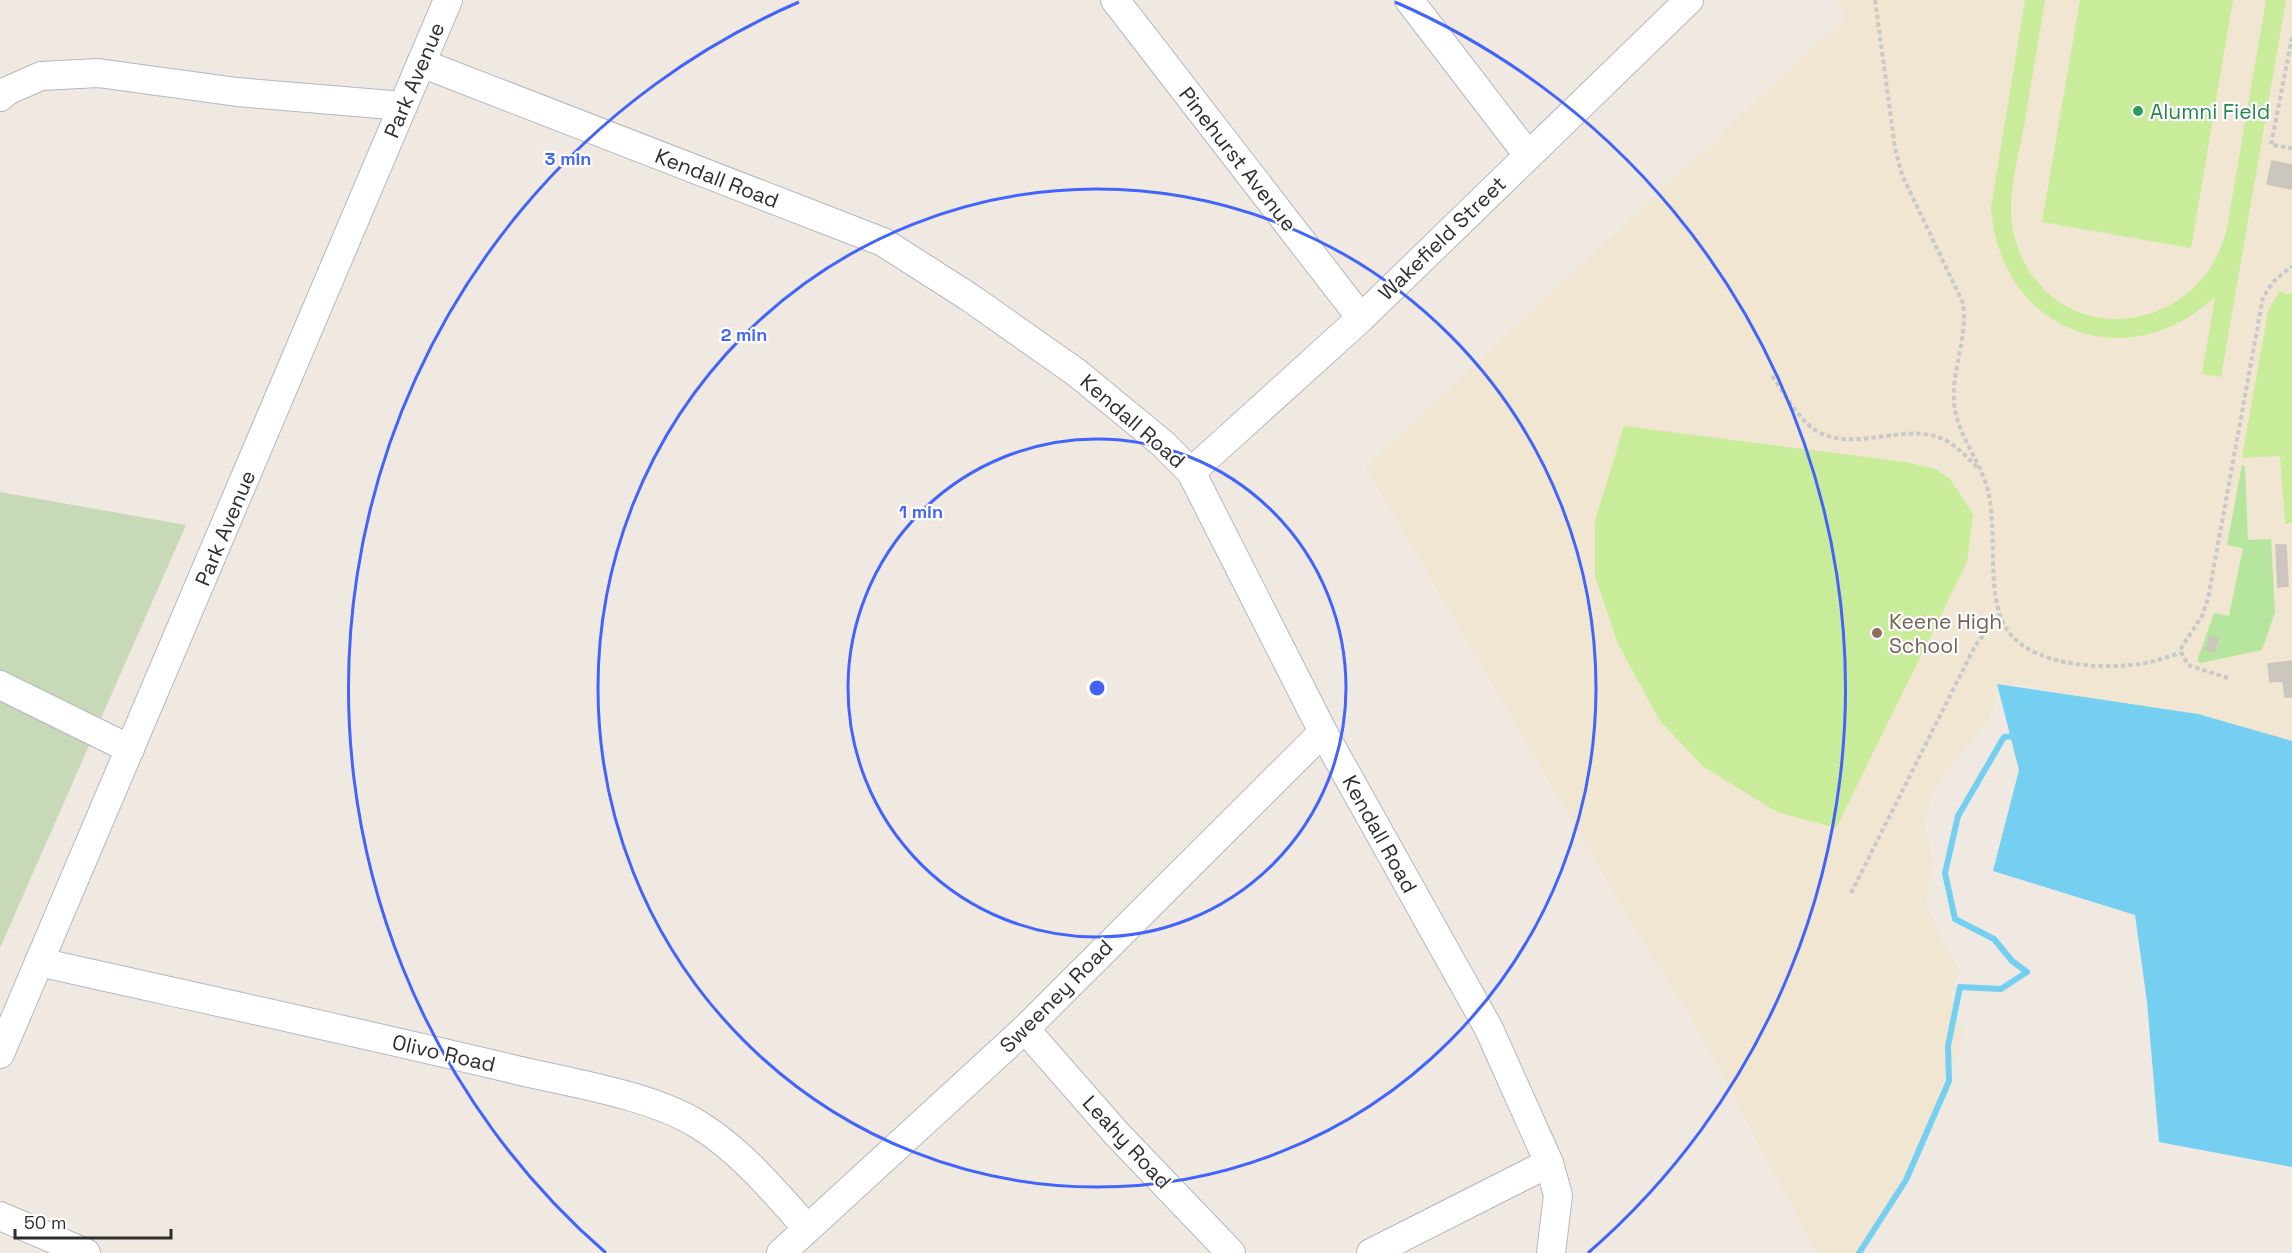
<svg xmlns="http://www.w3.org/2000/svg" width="2292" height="1253" viewBox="0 0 2292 1253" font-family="'Space Grotesk',sans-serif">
<rect width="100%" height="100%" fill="#efe9e1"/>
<polygon fill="#f0e6d1" points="1836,0 2292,0 2292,760 2125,717 2042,688 2019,684 1998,689 1989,720 1945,772 1931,795 1924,822 1933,859 1926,903 1942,942 1960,971 1951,988 1954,1013 1963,1028 1962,1043 1959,1046 1960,1053 1948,1067 1926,1135 1890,1204 1857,1253 1817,1253 1692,1018 1640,937 1366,467 1847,16"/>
<polygon fill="#b6e59e" points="2242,464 2245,468 2248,540 2271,539 2275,612 2262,650 2201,663 2197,661 2214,613 2229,616 2243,548 2227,545"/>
<polygon fill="#c8d9b8" points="0,492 186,525 0,948"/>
<g fill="#c9ec9a">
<path d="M2025,0h20c-7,42 -14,84 -21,126 -7,37 -20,79 -8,116 34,110 184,99 211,-14l39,-228h20l-65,377 -19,-3 13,-77c-90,83 -215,33 -224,-89z"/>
<polygon points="2080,0 2233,0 2191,248 2042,222"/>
<polygon points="2279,291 2288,295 2292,292 2292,523 2285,524 2280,456 2242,458 2268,311"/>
<polygon points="1624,426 1905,462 1936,469 1950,479 1973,514 1967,562 1836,828 1777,812 1704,767 1660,721 1618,644 1595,576 1595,521"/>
</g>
<polygon fill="#75cff0" points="1997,684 2198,714 2292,741 2292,1167 2159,1142 2147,1002 2135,915 1993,871 2019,770"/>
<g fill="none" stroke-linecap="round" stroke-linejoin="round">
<polyline stroke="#75cff0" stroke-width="6" points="1859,1253 1906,1180 1949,1081 1948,1046 1960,987 2001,989 2027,972 2012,961 1994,939 1955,919 1945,873 1958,816 2004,737 2016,736"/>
</g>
<g fill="#cbc7bf" stroke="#cbc5ba" stroke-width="1.5">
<polygon points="2272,161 2292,165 2292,189 2267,184"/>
<polygon points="2276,545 2286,545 2288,586 2278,587"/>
<polygon points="2210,636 2218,639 2214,652 2206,650"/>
<polygon points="2292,661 2292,697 2285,697 2283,681 2270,682 2268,664"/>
</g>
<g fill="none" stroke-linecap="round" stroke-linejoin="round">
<g stroke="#b4b7c1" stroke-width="30">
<g id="minor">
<polyline points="1115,0 1361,318"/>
<polyline points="1409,0 1528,155"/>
<polyline points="421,63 883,242 969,297 1077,373 1162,443 1191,472 1323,732 1489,1029 1549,1163 1558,1195 1551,1253"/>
<polyline points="0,97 7,91 41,76 98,73 237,92 403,106"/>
<polyline points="1191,472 1361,318 1689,0"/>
<polyline points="0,685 130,749"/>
<path d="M39,962c156,35 313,69 469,106 57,14 142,26 191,57 42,26 75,66 108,103"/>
<polyline points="1025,1029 1116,1133 1231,1253"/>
<polyline points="0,1054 448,0"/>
<polyline points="0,1216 86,1253"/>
<polyline points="781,1253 1025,1029 1323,732"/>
<polyline points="1371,1253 1549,1163"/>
</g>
</g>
<g stroke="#c9c9c9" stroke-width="4" stroke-dasharray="4.5 3" stroke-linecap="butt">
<path d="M1875,0l20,148 7,27 61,128c5,34 -11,65 -9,99 2,33 29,61 35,93 7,37 0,84 10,117 14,54 96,58 141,52 14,-2 27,-7 40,-11"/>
<polyline points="2292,37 2271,145 2292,148"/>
<path d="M1772,376c12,16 26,43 43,54 40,25 92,-11 132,11 12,7 21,17 31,27"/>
<polyline points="2228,678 2188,665 2180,650 2202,616 2208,599 2263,297 2274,281 2292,266"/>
<polyline points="1851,893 1975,646 1999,615"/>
</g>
<use href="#minor" stroke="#fff" stroke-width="28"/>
</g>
<g fill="none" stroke="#4264fb" stroke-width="3">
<circle cx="1097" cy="688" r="249"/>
<circle cx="1097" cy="688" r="499"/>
<path d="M606 1253A748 748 0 0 1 799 2M1395 2A748 748 0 0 1 1588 1253"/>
</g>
<circle fill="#2e9e5b" stroke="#fff" stroke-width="2" cx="2138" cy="111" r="6"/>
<circle fill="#8d6e63" stroke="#fff" stroke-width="2" cx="1877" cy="633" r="6"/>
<g text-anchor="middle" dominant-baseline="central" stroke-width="4.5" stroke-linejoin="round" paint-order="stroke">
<g font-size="21" fill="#2e2e2e" stroke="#fff">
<text transform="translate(414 80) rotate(-67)">Park Avenue</text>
<text transform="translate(1238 159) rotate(52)">Pinehurst Avenue</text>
<text transform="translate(717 178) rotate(21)">Kendall Road</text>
<text transform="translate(1442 238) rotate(-44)">Wakefield Street</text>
<text transform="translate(1133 421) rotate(41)">Kendall Road</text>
<text transform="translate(225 528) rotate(-67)">Park Avenue</text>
<text transform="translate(1380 834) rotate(61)">Kendall Road</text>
<text transform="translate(1056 996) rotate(-45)">Sweeney Road</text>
<text transform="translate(444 1053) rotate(13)">Olivo Road</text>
<text transform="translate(1127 1142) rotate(47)">Leahy Road</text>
</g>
<g font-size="21" fill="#27864d" stroke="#fff" text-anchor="start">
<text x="2150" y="111">Alumni Field</text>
</g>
<g font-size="21" fill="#785e54" stroke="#fff" text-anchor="start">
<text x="1889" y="621">Keene High<tspan x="1889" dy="24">School</tspan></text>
</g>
</g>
<circle cx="1097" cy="688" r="9" fill="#4264fb" stroke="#fff" stroke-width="3"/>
<g font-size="18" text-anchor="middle" font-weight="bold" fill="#4264fb" stroke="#fff" stroke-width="4.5" stroke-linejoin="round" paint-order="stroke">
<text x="568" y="165">3 min</text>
<text x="744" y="341">2 min</text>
<text x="921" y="518">1 min</text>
</g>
<path d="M15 1229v9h156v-9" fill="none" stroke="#2e2e2e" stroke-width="3"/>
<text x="24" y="1229" font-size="18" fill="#2e2e2e" stroke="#ffffff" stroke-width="4.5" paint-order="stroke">50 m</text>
</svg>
